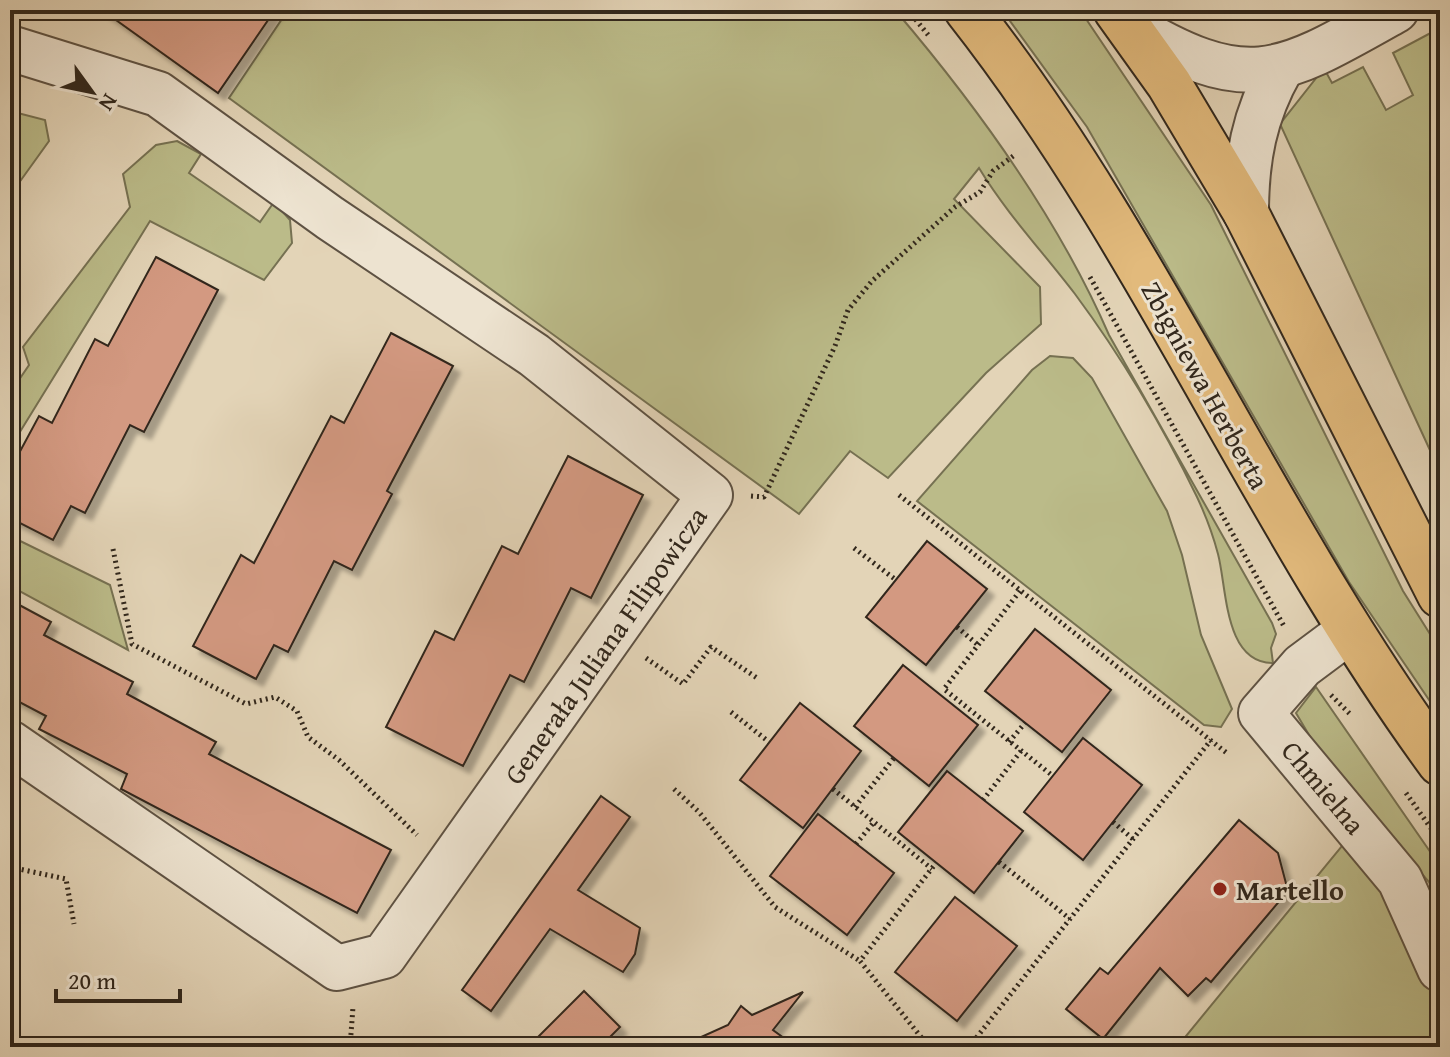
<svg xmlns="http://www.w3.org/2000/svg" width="1450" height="1057" viewBox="0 0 1450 1057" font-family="'Gentium Book Plus',serif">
<defs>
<filter id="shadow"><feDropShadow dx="7" dy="7" stdDeviation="2" flood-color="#0004"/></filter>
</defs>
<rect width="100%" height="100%" fill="#e3d4b7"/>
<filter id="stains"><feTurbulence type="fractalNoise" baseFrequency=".0025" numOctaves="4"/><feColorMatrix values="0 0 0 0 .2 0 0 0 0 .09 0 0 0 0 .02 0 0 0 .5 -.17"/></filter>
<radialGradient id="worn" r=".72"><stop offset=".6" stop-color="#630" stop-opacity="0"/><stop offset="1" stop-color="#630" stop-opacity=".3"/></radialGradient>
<g fill="#bbbb89" stroke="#767152" stroke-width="2">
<path d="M288,10h607c81,95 164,210 214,325l163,288 4,11 -5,14 2,15c-49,0 -46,-75 -55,-109 -5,-19 -13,-40 -21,-57 -34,-70 -76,-141 -122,-203 -32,-42 -68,-80 -96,-126l-25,31 86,88 1,37 -55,49 -98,105 -38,-27 -51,63 -570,-416z"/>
<polygon points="1002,10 1080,10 1211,205 1403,591 1440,650 1440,716 1349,582 1087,127"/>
<polygon points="1440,28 1440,472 1280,124 1317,77 1326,72 1332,83 1363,67 1386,110 1413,95 1393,53"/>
<polygon points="10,111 45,120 49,141 16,187 10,183"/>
<polygon points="177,141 201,154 189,173 260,222 274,202 290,220 292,243 264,280 150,221 10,448 10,393 29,365 23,347 130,207 123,174 156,145"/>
<polygon points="1050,356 1073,358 1092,378 1167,511 1182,555 1201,635 1232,709 1221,727 1204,725 917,501 1032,370"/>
<polygon points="10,536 110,585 128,650 10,586"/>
<polygon points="1316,687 1440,866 1440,911 1429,882 1325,762 1296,713"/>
<path d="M1346,841c49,66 94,119 94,206h-263z"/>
</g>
<g fill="#d39981" stroke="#31271c" stroke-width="2" filter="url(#shadow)">
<polygon points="102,10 275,10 218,93"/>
<polygon points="156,257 218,290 144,432 130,425 85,513 71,506 53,540 10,518 10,470 39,416 52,423 95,339 108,346"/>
<polygon points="391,333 453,366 387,491 392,494 352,570 334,561 288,652 274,645 256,679 193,646 241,555 254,563 331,416 344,423"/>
<polygon points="568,456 643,495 591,598 571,588 524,682 510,675 463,766 386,727 435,631 454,640 502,546 518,554"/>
<polygon points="927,541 987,589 926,665 866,617"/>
<polygon points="10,600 51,622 44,635 133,682 127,694 216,742 209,754 391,850 357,913 121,789 127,774 39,729 46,716 12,698 10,701"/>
<polygon points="1035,629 1111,690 1062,752 985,691"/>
<polygon points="903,665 978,725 929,786 854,726"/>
<polygon points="800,703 861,751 803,828 740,780"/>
<polygon points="1083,738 1142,785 1083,860 1024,812"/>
<polygon points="947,771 1023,831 974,893 898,832"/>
<polygon points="601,796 630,817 578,890 640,928 635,954 623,972 550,929 491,1011 462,990"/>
<polygon points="818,814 894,873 847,935 770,876"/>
<polygon points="1239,820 1278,853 1288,891 1211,982 1206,978 1188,996 1160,968 1103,1039 1066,1009 1100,968 1108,974"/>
<polygon points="955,897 1017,946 957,1021 895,972"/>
<polygon points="584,991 620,1027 600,1047 528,1047"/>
<polygon points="803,992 773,1030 796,1047 679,1047 728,1025 741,1006 752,1015"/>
</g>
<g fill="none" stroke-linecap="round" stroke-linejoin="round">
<g stroke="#5e5243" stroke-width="48">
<g id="minor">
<path d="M1126,23c123,74 153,53 270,-13"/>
<polyline points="10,48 158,94 330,218 534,355 710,495 384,956 337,968 10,743"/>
<path d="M1246,213c0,-53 8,-98 35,-145"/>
<polyline points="1349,631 1302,666 1261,713 1400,880 1440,969"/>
</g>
</g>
<g stroke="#31271c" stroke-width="48">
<g id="major">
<path d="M967,10c184,234 297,513 473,753"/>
<polyline points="1116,10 1169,84 1246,213 1440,595"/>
</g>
</g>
<g stroke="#31271c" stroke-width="5" stroke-dasharray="2 4" stroke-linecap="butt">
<polyline points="908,10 929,36"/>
<polyline points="1090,277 1285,628"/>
<polyline points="899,495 1228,754"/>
<polyline points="751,496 764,497 835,346 848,310 872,281 955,207 980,192 993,171 1016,154"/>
<polyline points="854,548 896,580"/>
<polyline points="113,549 132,644 246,704 275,697 297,711 308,737 339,760 417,835"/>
<polyline points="1020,591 944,689 1053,776"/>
<polyline points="957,627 978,645"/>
<polyline points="646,658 683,684 711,647 757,678"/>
<polyline points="1331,695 1352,716"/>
<polyline points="731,712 769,742"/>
<polyline points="1009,742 1025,723"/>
<polyline points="674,789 699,812 775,907 860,961"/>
<polyline points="833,789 932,869"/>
<polyline points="1406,793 1440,841"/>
<polyline points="983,800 1021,751"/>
<polyline points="855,807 894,758"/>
<polyline points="1113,822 1133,839"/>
<polyline points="856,844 874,822"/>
<polyline points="999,862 1070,919"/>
<polyline points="10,867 66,879 74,924"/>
<polyline points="232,1047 232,1044"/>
<polyline points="350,1047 353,1007"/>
<polyline points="929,1047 860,961 936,863"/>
<polyline points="969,1047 1211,740"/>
</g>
<use href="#minor" stroke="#ede3d0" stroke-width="44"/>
<use href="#major" stroke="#e2ba7c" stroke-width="44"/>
</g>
<circle fill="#8f2418" stroke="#ede3d0" stroke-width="3" cx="1220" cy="889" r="8"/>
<g text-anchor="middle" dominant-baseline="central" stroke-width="6" stroke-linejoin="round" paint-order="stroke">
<g font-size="28" fill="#31271c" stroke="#ede3d0">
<text transform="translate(1206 385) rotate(61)">Zbigniewa Herberta</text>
<text transform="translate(605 645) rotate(-55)">Generała Juliana Filipowicza</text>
<text transform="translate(1324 787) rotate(50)">Chmielna</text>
</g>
<g font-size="28" font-weight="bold" fill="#31271c" stroke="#ede3d0" text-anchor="start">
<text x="1236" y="889">Martello</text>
</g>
</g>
<rect width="1450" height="1057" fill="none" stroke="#e3d4b7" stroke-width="40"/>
<rect x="12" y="12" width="1426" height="1033" fill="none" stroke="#31271c" stroke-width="4"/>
<rect x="20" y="20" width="1410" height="1017" fill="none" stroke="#31271c" stroke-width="2"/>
<g transform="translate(92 92) rotate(123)" stroke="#ede3d0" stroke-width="6" paint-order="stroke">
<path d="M0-6L14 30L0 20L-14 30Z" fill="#31271c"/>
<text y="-12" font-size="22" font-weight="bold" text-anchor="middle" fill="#31271c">N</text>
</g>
<path d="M56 989v12h124v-12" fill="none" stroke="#31271c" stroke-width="4"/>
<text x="68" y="989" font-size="24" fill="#31271c" stroke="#ede3d0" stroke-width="6" paint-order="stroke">20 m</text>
<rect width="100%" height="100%" filter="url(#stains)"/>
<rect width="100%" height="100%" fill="url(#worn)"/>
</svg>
